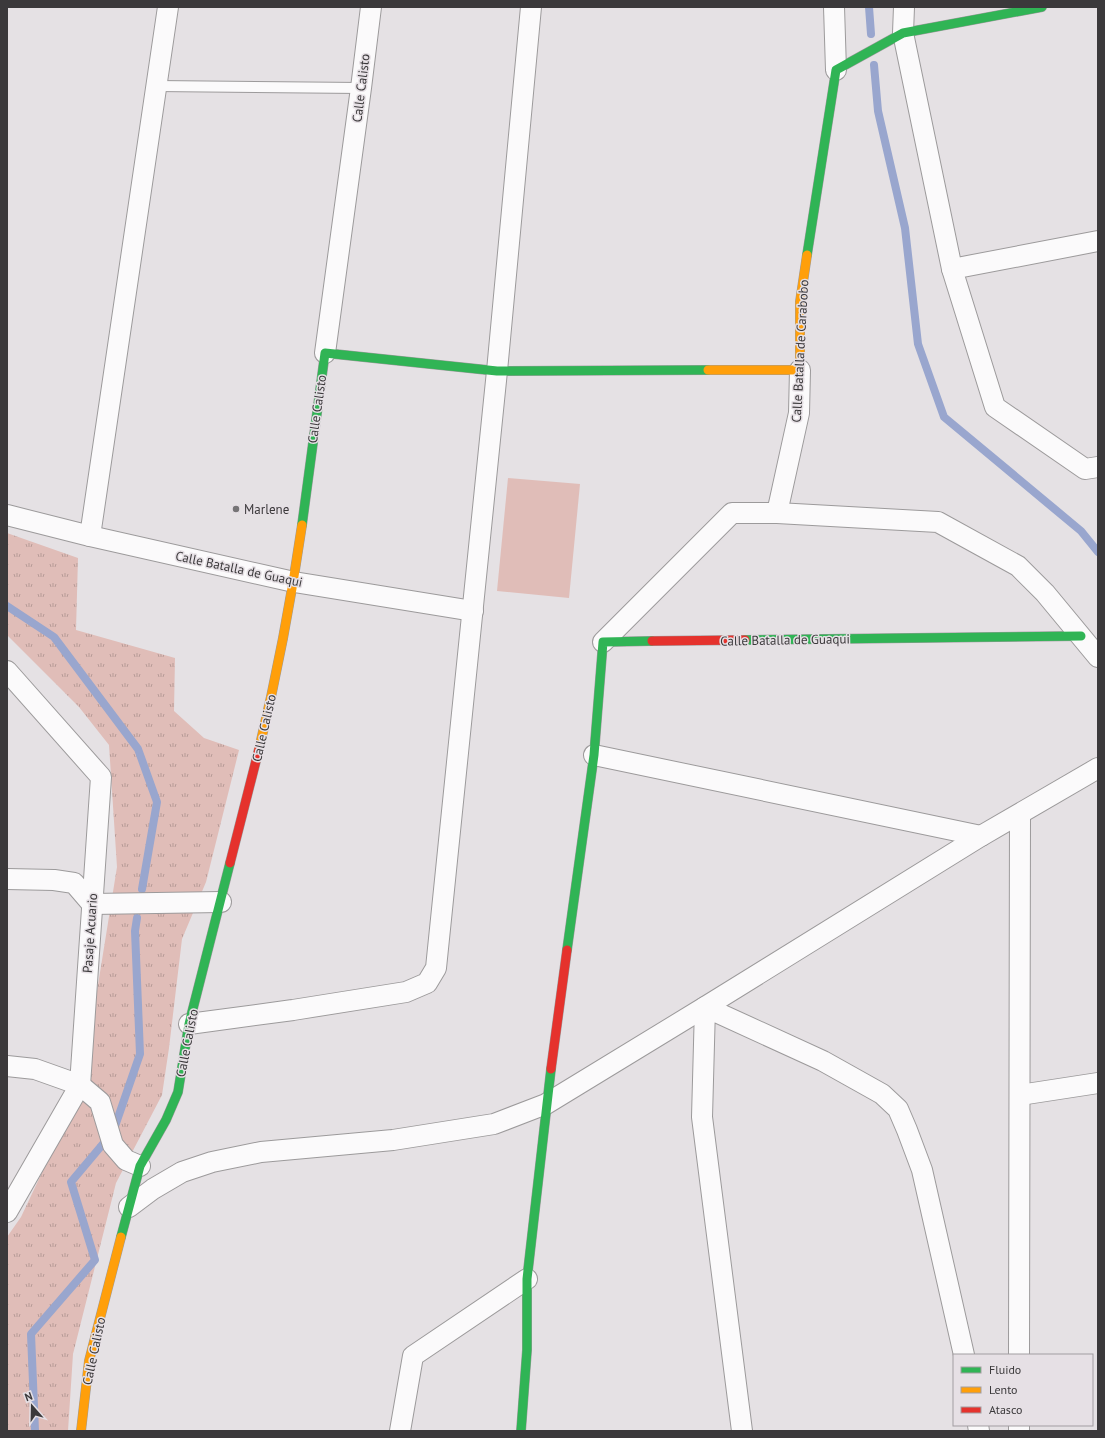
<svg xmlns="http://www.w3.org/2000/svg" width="1105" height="1438" viewBox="0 0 1105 1438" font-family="'PT Sans',sans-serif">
<defs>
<pattern id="grass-tufts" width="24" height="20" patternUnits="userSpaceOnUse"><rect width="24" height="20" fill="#e0bdb8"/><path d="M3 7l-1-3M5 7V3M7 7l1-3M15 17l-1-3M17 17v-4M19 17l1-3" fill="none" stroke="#b79b97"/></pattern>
</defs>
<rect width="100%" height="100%" fill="#e5e1e4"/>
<polygon fill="url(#grass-tufts)" points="7,533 78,558 76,630 175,658 174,711 204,738 239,750 206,882 182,939 169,1048 162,1095 116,1183 73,1354 68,1431 7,1431 7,1237 21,1217 73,1107 92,1022 117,867 109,745 79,707 7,635"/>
<polygon fill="#e0bdb8" points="508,478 580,484 569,598 497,591"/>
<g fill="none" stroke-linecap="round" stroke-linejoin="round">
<g stroke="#99a6ce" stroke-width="8">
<polyline points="869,7 871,34"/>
<polyline points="874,65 878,111 905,228 918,344 944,417 1081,531 1098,552"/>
<polyline points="7,606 54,637 138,749 157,802 142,889"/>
<polyline points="35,1431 31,1334 95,1260 71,1182 113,1132 140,1054 135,931 137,918"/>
</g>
<g stroke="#9c9a9b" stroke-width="12">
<polyline id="lane" points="156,86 361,88"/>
</g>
<g stroke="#9c9a9b" stroke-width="22">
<g id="street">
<polyline points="834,7 836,70"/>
<polyline points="904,7 903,33 952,269 995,407 1085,469 1098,467"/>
<polyline points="952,269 1098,241"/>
<polyline points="325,353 361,88 371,7"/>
<polyline points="800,370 799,413 777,513 938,522 1018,566 1045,593 1098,657"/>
<polyline points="7,515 90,536 294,582 473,611"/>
<polyline points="90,536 168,7"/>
<polyline points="603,642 732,513 777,513"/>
<polyline points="7,671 101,777 80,1085 7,1212"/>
<polyline points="594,755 981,836"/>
<polyline points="7,879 54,880 74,883 92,904"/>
<polyline points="92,904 221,902"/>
<polyline points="189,1024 293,1010 406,992 427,983 436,968 497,371 531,7"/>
<polyline points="7,1066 35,1069 80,1085 100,1102 113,1145 126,1160 140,1166"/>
<polyline points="1020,1095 1098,1083"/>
<polyline points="129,1207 153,1189 182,1172 212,1162 261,1152 393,1140 494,1124 546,1104 705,1007 981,836 1098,768"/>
<polyline points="1019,1355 1020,814"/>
<polyline points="978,1425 979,1431"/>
<polyline points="400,1431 413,1356 527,1279"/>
<polyline points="742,1431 702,1117 705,1007 823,1061 882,1094 898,1109 907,1130 922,1170 964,1355"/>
<polyline points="1019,1431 1019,1425"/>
</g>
</g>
<g stroke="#9c9a9b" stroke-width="10">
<g id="fast">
<polyline points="807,255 836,70 903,33 1042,7"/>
<polyline points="302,525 325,353 497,371 708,370"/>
<polyline points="745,640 1081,636"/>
<polyline points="567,950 594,755 603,642 652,641"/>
<polyline points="121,1237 140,1166 166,1120 178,1092 189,1024 230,863"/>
<polyline points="521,1431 527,1350 527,1279 551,1069"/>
</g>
</g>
<g stroke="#9c9a9b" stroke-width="10">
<g id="slow">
<polyline points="708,370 800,370 800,302 807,255"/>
<path d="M259,749c18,-74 32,-148 43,-224"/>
<polyline points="81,1431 89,1361 121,1237"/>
</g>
</g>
<g stroke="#9c9a9b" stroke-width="10">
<g id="jam">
<polyline points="652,641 745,640"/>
<polyline points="230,863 259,749"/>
<polyline points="551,1069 567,950"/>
</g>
</g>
<use href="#lane" stroke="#fbfafb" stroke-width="10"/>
<use href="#street" stroke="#fbfafb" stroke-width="20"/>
<use href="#fast" stroke="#30b455" stroke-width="9"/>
<use href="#slow" stroke="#ff9f0a" stroke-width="9"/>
<use href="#jam" stroke="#e5322d" stroke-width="9"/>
</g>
<circle fill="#767476" stroke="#e6e0e5" stroke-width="1.5" cx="236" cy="509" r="4"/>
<g text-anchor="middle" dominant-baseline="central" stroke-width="3" stroke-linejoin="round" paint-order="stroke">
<g font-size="13" fill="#3b393b" stroke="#e6e0e5">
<text transform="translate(361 88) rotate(-83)">Calle Calisto</text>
<text transform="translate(800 351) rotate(-87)">Calle Batalla de Carabobo</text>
<text transform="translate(317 409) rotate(-82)">Calle Calisto</text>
<text transform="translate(239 569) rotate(12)">Calle Batalla de Guaqui</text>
<text transform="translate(785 640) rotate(-1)">Calle Batalla de Guaqui</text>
<text transform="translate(264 728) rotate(-77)">Calle Calisto</text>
<text transform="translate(90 933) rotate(-86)">Pasaje Acuario</text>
<text transform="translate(187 1043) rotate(-79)">Calle Calisto</text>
<text transform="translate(94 1351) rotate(-78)">Calle Calisto</text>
</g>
<g font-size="13" fill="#3b393b" stroke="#e6e0e5" text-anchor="start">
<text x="244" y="509">Marlene</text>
</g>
</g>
<rect width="1105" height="1438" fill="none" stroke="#3b393b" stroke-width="16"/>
<rect x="953" y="1354" width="140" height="72" fill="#e6e0e5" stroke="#a29da1"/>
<rect x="961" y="1367" width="20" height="6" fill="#30b455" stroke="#a29da1"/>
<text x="989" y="1374" font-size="12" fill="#3b393b">Fluido</text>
<rect x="961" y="1387" width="20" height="6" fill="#ff9f0a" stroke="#a29da1"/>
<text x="989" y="1394" font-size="12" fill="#3b393b">Lento</text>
<rect x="961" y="1407" width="20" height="6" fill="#e5322d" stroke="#a29da1"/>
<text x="989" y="1414" font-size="12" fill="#3b393b">Atasco</text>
<g transform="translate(32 1406) rotate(340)" stroke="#e6e0e5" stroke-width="3" paint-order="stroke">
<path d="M0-3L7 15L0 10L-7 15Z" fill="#3b393b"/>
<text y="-6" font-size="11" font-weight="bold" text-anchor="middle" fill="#3b393b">N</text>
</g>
</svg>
